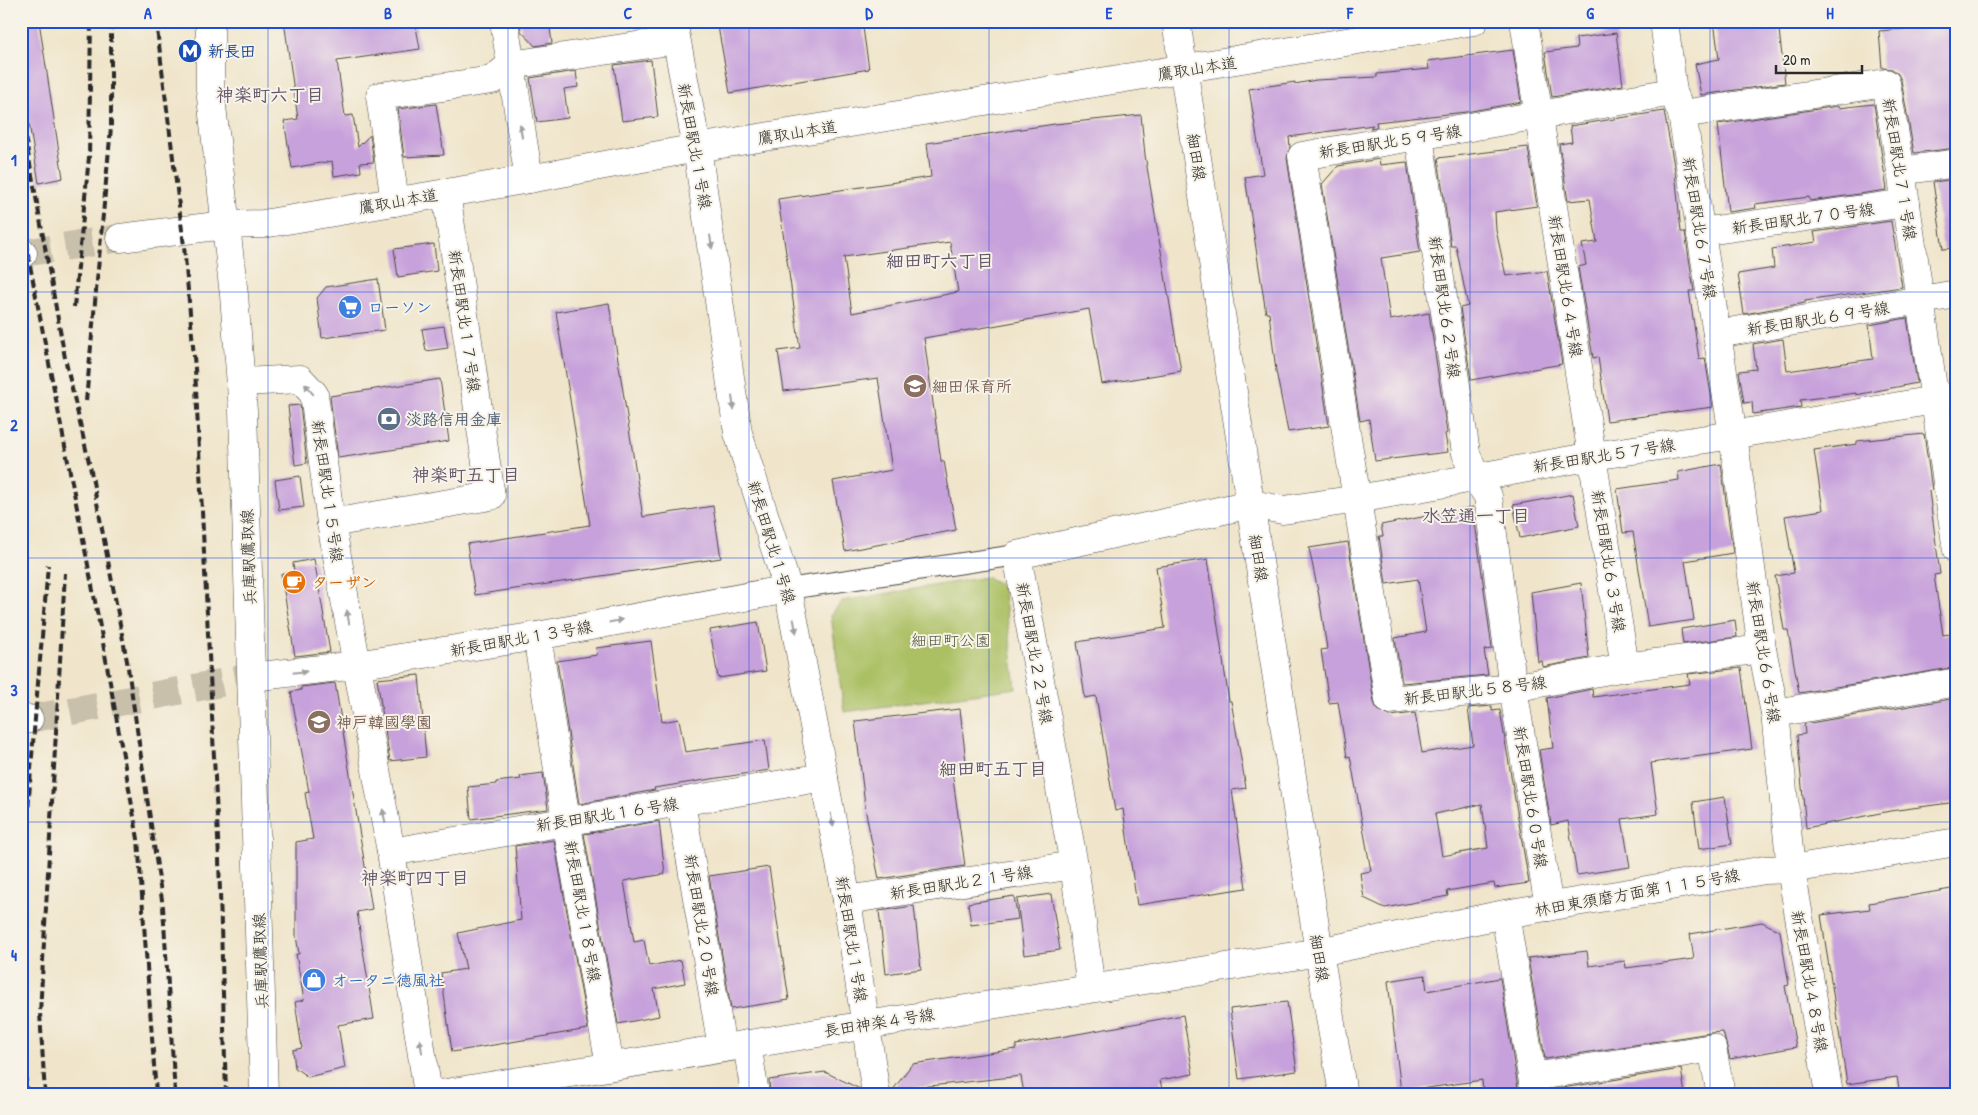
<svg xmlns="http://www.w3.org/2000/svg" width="1978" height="1115" viewBox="0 0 1978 1115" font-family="'Patrick Hand','Klee One',sans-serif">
<rect width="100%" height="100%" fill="#f7f3e8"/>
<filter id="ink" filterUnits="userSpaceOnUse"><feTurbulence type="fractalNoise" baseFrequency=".02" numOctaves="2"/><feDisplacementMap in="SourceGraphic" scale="10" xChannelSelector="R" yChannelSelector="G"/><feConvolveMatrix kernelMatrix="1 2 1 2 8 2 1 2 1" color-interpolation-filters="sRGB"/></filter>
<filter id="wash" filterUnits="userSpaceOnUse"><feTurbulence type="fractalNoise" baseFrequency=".0096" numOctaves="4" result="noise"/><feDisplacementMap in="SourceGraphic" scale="20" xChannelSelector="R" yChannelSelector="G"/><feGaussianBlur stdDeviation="1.12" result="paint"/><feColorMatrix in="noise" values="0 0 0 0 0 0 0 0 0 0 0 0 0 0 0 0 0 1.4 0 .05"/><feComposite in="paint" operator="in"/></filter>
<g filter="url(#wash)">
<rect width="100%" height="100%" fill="#f0e5cb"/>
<polygon fill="#abc064" stroke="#6b7648" points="986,577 1003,585 1016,688 844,712 831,615 842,601"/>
<g id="blocks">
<g fill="#c7a1db" fill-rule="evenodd">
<polygon points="21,21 39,21 63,178 39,183 21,75"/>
<polygon points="284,21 415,21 420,49 337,61 345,116 353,115 358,147 370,135 374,162 360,163 361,172 334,176 332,161 292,168 284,121 298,119"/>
<polygon points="520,21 549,21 552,43 535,46 521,31"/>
<polygon points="717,21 862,21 869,69 730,93"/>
<polygon points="1714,21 1778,21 1785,83 1701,95 1695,64 1719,59"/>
<polygon points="1957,24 1957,148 1914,153 1901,80 1898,74 1892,69 1882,68 1879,31"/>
<polygon points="1616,33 1623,85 1552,97 1545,52 1577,48 1576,38"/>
<polygon points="1513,50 1521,102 1466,112 1376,122 1377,127 1370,128 1373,125 1289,137 1290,147 1287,158 1329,426 1288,432 1276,371 1269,313 1266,313 1245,177 1263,174 1249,89 1295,82 1295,84 1316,80 1377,77 1377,74 1429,69 1428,61"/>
<polygon points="651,60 658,117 622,121 614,65"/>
<polygon points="576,71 578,87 564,89 568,118 537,122 530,78"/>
<polygon points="436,104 444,155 404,157 398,109"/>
<polygon points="1874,104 1887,190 1810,201 1809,197 1755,204 1756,208 1728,212 1718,124 1838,106 1838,108"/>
<polygon points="1664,111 1675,171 1681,232 1685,232 1694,291 1689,291 1699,359 1705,358 1713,407 1607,421 1598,357 1593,358 1578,267 1586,265 1582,244 1597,242 1590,199 1568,201 1559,144 1572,142 1570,126"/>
<path d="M1141,115l4,40 36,216 -79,13 -13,-75 -165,29 17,123h3l12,69 -111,21 -12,-70 59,-11 -14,-92 -94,13 -6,-40 22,-3 -22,-149 153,-22 -4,-34 128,-19zM950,242l8,50 -106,21 -8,-56z"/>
<polygon points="1528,147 1537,206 1495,212 1496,230 1506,276 1547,271 1562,364 1471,380 1460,308 1468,306 1456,246 1451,246 1438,158"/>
<polygon points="1379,159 1380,165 1407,162 1420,252 1381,258 1390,320 1429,313 1447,433 1445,434 1448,452 1375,461 1369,419 1360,421 1322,184 1338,166"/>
<polygon points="1957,179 1957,248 1943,249 1933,182"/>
<polygon points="1891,221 1902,287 1805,301 1805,303 1744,314 1738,274 1774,268 1772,249 1816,242 1814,232"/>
<polygon points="434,244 437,271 398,277 394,249"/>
<polygon points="378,279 385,330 322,338 317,298 326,287"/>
<polygon points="609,303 643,517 713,506 721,558 475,595 467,544 590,525 556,312"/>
<polygon points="1907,318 1917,383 1856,395 1856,393 1800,400 1801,407 1753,414 1752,402 1744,403 1739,371 1756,369 1753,344 1783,339 1787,371 1873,359 1869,325"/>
<polygon points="444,326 448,348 426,351 422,329"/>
<polygon points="440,379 449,441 338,458 330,396"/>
<polygon points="300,405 307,463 295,465 288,406"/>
<polygon points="1924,434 1932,490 1929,491 1940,574 1934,575 1943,635 1957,633 1957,667 1799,693 1788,630 1784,630 1775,576 1794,573 1785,516 1823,510 1814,450 1857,444 1857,441"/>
<polygon points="1721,464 1733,553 1685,561 1694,620 1648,627 1633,532 1623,533 1617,489 1679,480 1678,472"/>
<polygon points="300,476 304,507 279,510 275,480"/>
<polygon points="1573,494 1579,526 1520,538 1513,505"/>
<polygon points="1473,507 1492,649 1484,650 1488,675 1402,683 1395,638 1426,632 1418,579 1386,584 1379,536 1383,536 1381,525"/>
<path d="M1348,542l26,160 3,8 13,6 25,-3 7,40 51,-8 -5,-37 24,-2v5l8,-1 29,173 -34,5 -1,-5 -47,8 1,5 -63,12 -21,-10 -4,-25 11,-2 -21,-115 -3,1 -9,-55 -9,1 -8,-53 6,-1 -8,-53 -10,-48zM1482,804l6,44 -46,8 -7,-42z"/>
<polygon points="314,559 330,652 295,656 281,574 294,572 293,563"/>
<polygon points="1208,559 1229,701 1231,701 1246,788 1232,790 1246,888 1137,905 1123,809 1115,811 1096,696 1085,698 1077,642 1165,628 1156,567"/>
<polygon points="1581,583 1589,658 1543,667 1542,661 1538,662 1531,592"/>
<polygon points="1735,620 1737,637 1683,644 1681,629"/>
<polygon points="758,622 766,671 718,678 710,630"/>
<polygon points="651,641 662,722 679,719 685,752 765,740 769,770 654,788 655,790 579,804 557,661 597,655 596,648"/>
<polygon points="1741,668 1752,749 1651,763 1658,814 1622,819 1630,867 1577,875 1568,821 1551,825 1539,750 1553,748 1547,698 1592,689 1593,697 1690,684 1688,674"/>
<polygon points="419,675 426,757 390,761 377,679"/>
<polygon points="335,683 372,909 357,912 374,1019 338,1025 345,1068 308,1077 295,1068 293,1050 302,1048 295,1002 304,1000 296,954 299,954 296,936 296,842 313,839 305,793 309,792 291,692 301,690 301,687"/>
<polygon points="1957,698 1957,802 1890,811 1806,828 1797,735 1805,734 1804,724"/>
<polygon points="960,709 966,762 951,764 965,866 879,879 866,813 855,721"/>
<polygon points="543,773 548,809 471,819 468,787 496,784 496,782 521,779 520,776"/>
<polygon points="1725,797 1732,844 1699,849 1693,802"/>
<polygon points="659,821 665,874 624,881 634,942 644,940 649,966 681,960 685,983 654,989 659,1016 618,1024 584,834"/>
<polygon points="554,840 588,1029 452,1052 441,973 466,969 458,933 521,920 515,846"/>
<polygon points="769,867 789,1000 731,1009 709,876"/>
<polygon points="1957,888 1957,1094 1900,1094 1897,1077 1847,1084 1821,915 1870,909 1869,903"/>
<polygon points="1051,894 1060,950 1024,955 1017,899"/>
<polygon points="1014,896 1018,919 971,925 968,903"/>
<polygon points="914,906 921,969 886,974 879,911"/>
<polygon points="1762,922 1780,931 1789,985 1785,986 1796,1047 1730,1059 1723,1032 1710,1033 1545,1059 1528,958 1587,951 1589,966 1625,961 1626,968 1694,959 1690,934"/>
<polygon points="1425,975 1427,991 1500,978 1519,1094 1483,1094 1482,1080 1401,1092 1388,981"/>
<polygon points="1287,1002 1297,1071 1239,1079 1230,1009"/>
<polygon points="1183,1015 1193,1074 1160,1080 1163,1094 1024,1094 1021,1076 893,1090 912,1064 1016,1049 1016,1045"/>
<polygon points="1681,1069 1685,1094 1550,1094 1550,1090"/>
<polygon points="825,1072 860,1089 860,1094 770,1094 769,1080"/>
</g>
</g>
</g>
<g filter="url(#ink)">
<use href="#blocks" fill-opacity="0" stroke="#494743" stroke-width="1"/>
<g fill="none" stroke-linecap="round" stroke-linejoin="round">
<g stroke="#c9c0ab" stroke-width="28" stroke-dasharray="28 14" stroke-linecap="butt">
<polyline points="23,253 120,238"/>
<polyline points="29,719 252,677"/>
</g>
<g stroke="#494743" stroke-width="22">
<polyline id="pedestrian" points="788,589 1017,555"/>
</g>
<g stroke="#494743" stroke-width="29">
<g id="minor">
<polyline points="504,21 529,179"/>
<polyline points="673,21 697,148 738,433 788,589 847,900 876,1094"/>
<polyline points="1524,21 1625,667"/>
<polyline points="1664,21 1673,92 1682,114 1733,435 1762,649 1775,713 1791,869 1829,1094"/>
<polyline points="1673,92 1302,156 1389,700 1513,688 1625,667 1762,649"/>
<polyline points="1682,114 1886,83 1901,171 1957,550"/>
<polyline points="1419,137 1466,453 1475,477 1488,496 1513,688 1549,907"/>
<polyline points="1901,171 1957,163"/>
<polyline points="395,202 380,96 492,80 511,65 676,40"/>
<polyline points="1700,232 1906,203"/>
<polyline points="120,238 225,225"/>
<polyline points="21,254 23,253"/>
<polyline points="1717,334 1957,294"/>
<polyline points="241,382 300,379 314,394 331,523 391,852 428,1094"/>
<polyline points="331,523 491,496 446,193"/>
<polyline points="537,636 566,820 610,1066"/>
<polyline points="252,677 356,665 537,636 788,589"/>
<polyline points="1775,713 1957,682"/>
<polyline points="21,720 29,719"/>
<polyline points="681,802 722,1048"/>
<polyline points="391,852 824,777"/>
<polyline points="847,900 1074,865"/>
<polyline points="1505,914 1535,1094"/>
<polyline points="1091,988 1074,865 1017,555 1251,504 1283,510 1358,499 1593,456 1733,435 1957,396"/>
<polyline points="747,1044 755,1094"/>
<polyline points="1533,1077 1712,1048 1721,1094"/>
</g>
</g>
<g stroke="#494743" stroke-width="29">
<g id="tertiary">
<polyline points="210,21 210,89 234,295 243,411 264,1094"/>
<polyline points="1176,21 1319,952 1343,1094"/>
<polyline points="225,225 263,224 529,179 697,148 1474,21"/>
<polyline points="440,1094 1319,952 1505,914 1765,870 1791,869 1957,842"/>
</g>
</g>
<use href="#pedestrian" stroke="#fff" stroke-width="20"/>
<use href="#minor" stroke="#fff" stroke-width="28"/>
<use href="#tertiary" stroke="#fff" stroke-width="28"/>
<g stroke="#2b2b2b" stroke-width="4" stroke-dasharray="8 4" stroke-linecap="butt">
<polyline points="156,21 184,246 195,368 219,859 226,1094"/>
<polyline points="21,114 65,358 91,471 127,661 163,907 175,1094"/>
<polyline points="21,219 101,632 138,839 156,1094"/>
<polyline points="74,307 89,157 91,21"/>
<polyline points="86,401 111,127 111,21"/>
<path d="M27,1094c-14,-176 7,-354 21,-529"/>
<polyline points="45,1094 40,1013 65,573"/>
</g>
</g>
<defs><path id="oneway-solid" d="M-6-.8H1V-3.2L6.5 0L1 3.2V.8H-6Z" transform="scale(1.25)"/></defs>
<g fill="#a0a0a0">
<use href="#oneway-solid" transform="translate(521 131) rotate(-99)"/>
<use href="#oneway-solid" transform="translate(711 242) rotate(82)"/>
<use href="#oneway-solid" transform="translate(309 389) rotate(-129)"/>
<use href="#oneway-solid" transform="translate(733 403) rotate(82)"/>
<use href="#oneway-solid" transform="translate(348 617) rotate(-100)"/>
<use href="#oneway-solid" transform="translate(616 621) rotate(-11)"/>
<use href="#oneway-solid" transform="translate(795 626) rotate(79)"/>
<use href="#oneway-solid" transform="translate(300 672) rotate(-6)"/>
<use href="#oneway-solid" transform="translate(384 816) rotate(-101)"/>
<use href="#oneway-solid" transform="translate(832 820) rotate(79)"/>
<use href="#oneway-solid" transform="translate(421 1046) rotate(-99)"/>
</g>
</g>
<path fill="none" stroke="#1d4ed8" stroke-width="1" stroke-opacity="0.55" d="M268,21v1073M508,21v1073M749,21v1073M989,21v1073M1229,21v1073M1470,21v1073M1710,21v1073M21,292h1936M21,558h1936M21,822h1936"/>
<defs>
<g id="metro-disc" transform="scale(1.25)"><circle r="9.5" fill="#1a4fb4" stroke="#f7f3e8"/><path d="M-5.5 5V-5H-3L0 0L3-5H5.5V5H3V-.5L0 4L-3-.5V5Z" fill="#fff"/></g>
<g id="supermarket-disc" transform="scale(1.25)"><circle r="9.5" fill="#3f7fe0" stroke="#f7f3e8"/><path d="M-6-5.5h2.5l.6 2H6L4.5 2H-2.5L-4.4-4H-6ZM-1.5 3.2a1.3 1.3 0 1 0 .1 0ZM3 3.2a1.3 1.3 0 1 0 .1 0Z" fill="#fff"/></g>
<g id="school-disc" transform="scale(1.25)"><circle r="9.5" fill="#8d6e63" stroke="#f7f3e8"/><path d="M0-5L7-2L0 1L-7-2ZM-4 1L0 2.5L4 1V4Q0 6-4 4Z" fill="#fff"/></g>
<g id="bank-disc" transform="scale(1.25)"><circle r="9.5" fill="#5c6f8a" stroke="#f7f3e8"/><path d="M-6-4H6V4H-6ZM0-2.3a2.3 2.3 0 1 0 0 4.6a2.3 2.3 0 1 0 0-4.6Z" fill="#fff"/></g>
<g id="cafe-disc" transform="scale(1.25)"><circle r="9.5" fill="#e8710a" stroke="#f7f3e8"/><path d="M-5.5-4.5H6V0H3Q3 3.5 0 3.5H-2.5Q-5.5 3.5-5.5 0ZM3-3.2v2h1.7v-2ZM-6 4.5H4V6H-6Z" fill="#fff"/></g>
<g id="shop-disc" transform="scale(1.25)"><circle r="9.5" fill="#3f7fe0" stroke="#f7f3e8"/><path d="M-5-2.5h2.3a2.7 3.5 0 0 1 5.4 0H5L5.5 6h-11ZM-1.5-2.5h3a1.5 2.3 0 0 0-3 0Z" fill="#fff"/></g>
</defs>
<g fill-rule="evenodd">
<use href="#metro-disc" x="190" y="51"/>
<use href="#supermarket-disc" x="350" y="307"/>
<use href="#school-disc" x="915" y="386"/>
<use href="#bank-disc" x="389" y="419"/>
<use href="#cafe-disc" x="294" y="582"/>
<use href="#school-disc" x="319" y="722"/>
<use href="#shop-disc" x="314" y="980"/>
</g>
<g text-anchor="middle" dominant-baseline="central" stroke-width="4" stroke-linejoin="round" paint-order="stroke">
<g font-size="16" font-weight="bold" fill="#164399" stroke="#f7f3e8" text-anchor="start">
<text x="208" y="51">新長田</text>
</g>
<g font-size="16" fill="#2b2b2b" stroke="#f7f3e8">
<text transform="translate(1197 68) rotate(-9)">鷹取山本道</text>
<text transform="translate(797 132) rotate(-9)">鷹取山本道</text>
<text transform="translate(1390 141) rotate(-9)">新長田駅北５９号線</text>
<text transform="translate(695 146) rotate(80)">新長田駅北１号線</text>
<text transform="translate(1197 157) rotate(81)">細田線</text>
<text transform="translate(1900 169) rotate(81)">新長田駅北７１号線</text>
<text transform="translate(398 201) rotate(-10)">鷹取山本道</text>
<text transform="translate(1803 218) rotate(-8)">新長田駅北７０号線</text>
<text transform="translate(1700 228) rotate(81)">新長田駅北６７号線</text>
<text transform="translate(1566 286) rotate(81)">新長田駅北６４号線</text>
<text transform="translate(1445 307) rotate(82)">新長田駅北６２号線</text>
<text transform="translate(1818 318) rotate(-9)">新長田駅北６９号線</text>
<text transform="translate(465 321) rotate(82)">新長田駅北１７号線</text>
<text transform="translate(1604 455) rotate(-9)">新長田駅北５７号線</text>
<text transform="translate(328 491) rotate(82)">新長田駅北１５号線</text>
<text transform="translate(772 542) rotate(73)">新長田駅北１号線</text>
<text transform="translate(248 557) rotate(-92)">兵庫駅鷹取線</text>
<text transform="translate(1259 558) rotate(81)">細田線</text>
<text transform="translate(1609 561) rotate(81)">新長田駅北６３号線</text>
<text transform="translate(521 638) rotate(-10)">新長田駅北１３号線</text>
<text transform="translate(1764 652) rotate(81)">新長田駅北６６号線</text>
<text transform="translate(1035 653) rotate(80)">新長田駅北２２号線</text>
<text transform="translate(1475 690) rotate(-7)">新長田駅北５８号線</text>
<text transform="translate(1531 797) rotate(81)">新長田駅北６０号線</text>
<text transform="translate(607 814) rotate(-9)">新長田駅北１６号線</text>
<text transform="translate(961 882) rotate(-9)">新長田駅北２１号線</text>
<text transform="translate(1637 892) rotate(-10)">林田東須磨方面第１１５号線</text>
<text transform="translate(583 911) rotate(80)">新長田駅北１８号線</text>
<text transform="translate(702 925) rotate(81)">新長田駅北２０号線</text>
<text transform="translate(852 939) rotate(81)">新長田駅北１号線</text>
<text transform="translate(1320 958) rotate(81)">細田線</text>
<text transform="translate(260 961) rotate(-92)">兵庫駅鷹取線</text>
<text transform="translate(1810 981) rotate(80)">新長田駅北４８号線</text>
<text transform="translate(879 1022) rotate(-9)">長田神楽４号線</text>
</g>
<g font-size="16" font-weight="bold" fill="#366cbe" stroke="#f7f3e8" text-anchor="start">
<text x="368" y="307">ローソン</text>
<text x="332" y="980">オータニ徳風社</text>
</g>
<g font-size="16" font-weight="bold" fill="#785e54" stroke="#f7f3e8" text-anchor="start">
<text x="932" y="386">細田保育所</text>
<text x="336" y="722">神戸韓國學園</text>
</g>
<g font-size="16" font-weight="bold" fill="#4e5e75" stroke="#f7f3e8" text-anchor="start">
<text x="406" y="419">淡路信用金庫</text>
</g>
<g font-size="16" font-weight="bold" fill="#c56008" stroke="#f7f3e8" text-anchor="start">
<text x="312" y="582">ターザン</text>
</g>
<g font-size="16" fill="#51583c" stroke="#f7f3e8">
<text x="951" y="640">細田町公園</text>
</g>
<g font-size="18" font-weight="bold" fill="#625469" stroke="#f7f3e8">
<text x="270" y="94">神楽町六丁目</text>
<text x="940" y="260">細田町六丁目</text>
<text x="466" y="474">神楽町五丁目</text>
<text x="1476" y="515">水笠通一丁目</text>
<text x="993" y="768">細田町五丁目</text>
<text x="415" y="877">神楽町四丁目</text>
</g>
</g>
<rect width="1978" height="1115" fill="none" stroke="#f7f3e8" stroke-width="55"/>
<path d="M1776 65v8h86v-8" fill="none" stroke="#2b2b2b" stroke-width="2.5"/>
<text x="1783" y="65" font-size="15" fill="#2b2b2b" stroke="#f7f3e8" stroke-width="4" paint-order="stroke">20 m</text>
<rect x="28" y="28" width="1922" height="1060" fill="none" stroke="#1d4ed8" stroke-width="2"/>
<g font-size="16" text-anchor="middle" font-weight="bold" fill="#1d4ed8">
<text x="148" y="19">A</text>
<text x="388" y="19">B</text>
<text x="628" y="19">C</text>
<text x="869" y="19">D</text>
<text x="1109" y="19">E</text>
<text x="1350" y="19">F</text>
<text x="1590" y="19">G</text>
<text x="1830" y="19">H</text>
<text x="14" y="166">1</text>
<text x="14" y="431">2</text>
<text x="14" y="696">3</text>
<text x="14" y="961">4</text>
</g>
</svg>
